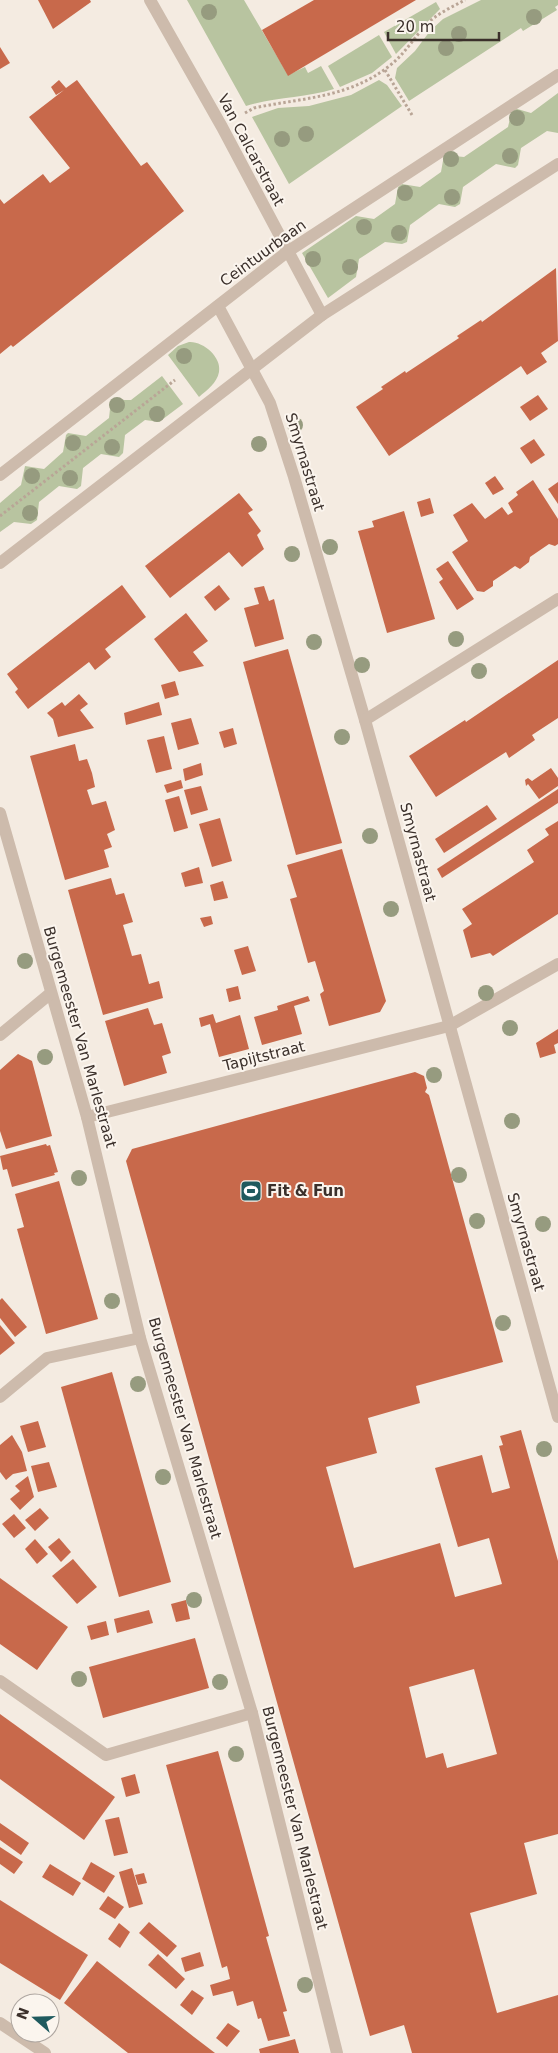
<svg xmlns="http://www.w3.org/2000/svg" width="558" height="2053" viewBox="0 0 558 2053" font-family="'DejaVu Sans',sans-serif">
<rect width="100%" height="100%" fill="#f4ebe1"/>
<g fill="#b8c4a0">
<path d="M187,0h57l44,75 17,-8 3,6 13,-7 13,23c-29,9 -59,8 -88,17z"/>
<polygon points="481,0 558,0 558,5 555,7 557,10 523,31 521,28 409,101 395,78 397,68 415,51 430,31 443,19"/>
<polygon points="436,2 440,9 396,54 384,32"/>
<polygon points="379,35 392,57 372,73 340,87 328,66"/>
<polygon points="379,80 387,85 402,106 289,184 252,117 278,108 309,106 351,95"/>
<polygon points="558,93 558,133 547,131 521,148 518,165 515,168 496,164 463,187 460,204 455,207 439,204 410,225 407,242 402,244 385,242 359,259 356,277 328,298 302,253 356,216 374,219 395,204 398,187 402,184 420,187 441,172 444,155 464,157 508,127 512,110 514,108 531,113"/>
<path d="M189,342c14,-1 33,15 30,30 -2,11 -12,18 -20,25l-31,-42 10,-9z"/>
<polygon points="162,376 183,404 159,422 145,420 125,435 123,453 119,457 101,454 83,468 81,486 77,489 59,486 39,502 37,520 31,524 14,522 0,532 0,503 21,485 25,466 44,469 63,452 66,435 68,433 86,436 109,418 111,400 131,400"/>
</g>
<g fill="#c8694b" fill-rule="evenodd">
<polygon points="38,0 90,0 91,2 53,29"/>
<polygon points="314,0 416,0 288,76 262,30"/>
<polygon points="0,47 10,63 0,69"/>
<polygon points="59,80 66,88 77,80 141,166 147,162 184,211 13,347 11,345 0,354 0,199 4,204 43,174 50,183 70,168 29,117 64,90 56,95 51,87"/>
<polygon points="556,268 558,341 541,353 547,362 527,375 521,366 389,456 356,407 383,389 381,387 405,371 406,373 459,338 457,336 481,320 482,322"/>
<polygon points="538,395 548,409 530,421 520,407"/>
<polygon points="534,439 545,455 531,464 520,448"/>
<polygon points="495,476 504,489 493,495 485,483"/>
<polygon points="533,480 558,519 558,544 555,546 549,544 530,557 529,562 520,569 515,566 493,581 493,586 484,592 477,591 452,552 468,541 453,515 472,503 485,519 502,507 508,515 513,512 508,503 518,495 516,492"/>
<polygon points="558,482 558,504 548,489"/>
<polygon points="239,493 253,510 248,513 261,531 257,535 264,549 242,567 229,552 170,598 145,566"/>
<polygon points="430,498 434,513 421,517 417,502"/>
<polygon points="404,511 435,619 387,633 358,531 374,527 372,521"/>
<polygon points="448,561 474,599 457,610 439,582 443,579 436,569"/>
<polygon points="122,585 146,617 105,649 111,657 95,670 89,662 28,709 15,692 18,689 7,674"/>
<polygon points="219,585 230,599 215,611 204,597"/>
<polygon points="264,586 269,601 274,599 284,639 255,647 244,608 259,604 254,588"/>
<polygon points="186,613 208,641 193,652 204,666 179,672 154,639"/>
<polygon points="288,649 342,843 296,855 243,662"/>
<polygon points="558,660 558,718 532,735 535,740 509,758 506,752 436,797 409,756 465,720 466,722"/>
<polygon points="175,681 179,695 165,699 161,685"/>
<polygon points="79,694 88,704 80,710 94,728 58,737 53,719 47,713 62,702 65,706"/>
<polygon points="159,702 162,715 126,725 124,713"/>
<polygon points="191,718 199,744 178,750 171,723"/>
<polygon points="233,728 237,744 224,748 219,732"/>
<polygon points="164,736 172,769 156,773 147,740"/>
<polygon points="75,744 79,761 87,759 92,773 95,787 87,790 92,805 106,801 115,830 107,834 112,847 104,850 109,867 65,880 30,756"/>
<polygon points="201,763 203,775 185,781 183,769"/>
<polygon points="551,768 558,778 558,786 539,799 528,784 526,786 525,780 528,778 532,781"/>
<polygon points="181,780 183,788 167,793 164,785"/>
<polygon points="201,786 208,810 191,815 184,790"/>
<polygon points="558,789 558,803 442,878 437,869"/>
<polygon points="179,796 188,828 174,832 165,800"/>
<polygon points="487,805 497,819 444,853 435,839"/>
<polygon points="220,818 232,861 212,867 199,824"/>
<polygon points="558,821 558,914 493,956 490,953 471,958 463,930 472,924 462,909 534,862 527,850 549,835 545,829"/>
<polygon points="342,849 386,1001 380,1012 329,1026 320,994 324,991 315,961 308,963 290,899 297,897 287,865"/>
<polygon points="199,867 203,883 185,887 181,873"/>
<polygon points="111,878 116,895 124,893 133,922 123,925 132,956 141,954 149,984 159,981 163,998 103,1015 68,890"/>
<polygon points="223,881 228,898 214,901 210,885"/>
<polygon points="211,916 213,924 204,927 200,918"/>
<polygon points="248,946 256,971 242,975 234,950"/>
<polygon points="238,986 241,999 229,1002 226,989"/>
<polygon points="308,996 310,1001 294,1006 302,1034 262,1045 254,1017 278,1010 277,1006"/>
<polygon points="148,1008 154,1025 162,1023 171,1053 162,1056 167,1073 124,1086 105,1021"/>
<polygon points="213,1014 216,1023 240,1015 249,1049 219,1057 210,1024 201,1027 199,1018"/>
<polygon points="558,1029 558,1043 554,1045 556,1053 540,1058 536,1043"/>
<polygon points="18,1054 32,1061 52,1136 6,1149 0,1131 0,1070"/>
<path d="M415,1072l9,4 3,12 -2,4 4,3 74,267 -87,24 4,17 -52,15 9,35 -51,14 28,101 86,-25 15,54 47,-13 -13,-46 -31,9 -23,-79 47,-13 10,38 18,-5 -11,-42 4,-1 -3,-9 21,-6 37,131v273l-34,9 13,51 -67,19 27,100 61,-18v58h-146l-8,-28 -34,11 -244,-875 6,-12zM474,1669l23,85 -50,14 -4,-15 -17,5 -17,-71z"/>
<polygon points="46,1144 47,1146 50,1145 58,1172 54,1173 55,1175 12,1187 7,1169 3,1170 0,1156"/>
<polygon points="59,1181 98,1319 46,1334 17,1229 24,1227 15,1194"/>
<polygon points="2,1298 27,1327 15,1337 0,1318 0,1300"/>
<polygon points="0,1325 15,1343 0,1355"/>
<polygon points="112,1372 171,1582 119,1597 61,1387"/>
<polygon points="38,1421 46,1447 28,1452 20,1426"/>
<polygon points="12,1435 22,1452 27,1471 13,1474 6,1480 0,1472 0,1445"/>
<polygon points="49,1462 57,1487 38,1492 31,1466"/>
<polygon points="28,1476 34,1497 20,1510 10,1499 20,1491 15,1486"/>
<polygon points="40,1508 49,1518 35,1531 25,1520"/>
<polygon points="14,1514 26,1528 14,1538 2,1524"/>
<polygon points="59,1538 71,1552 61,1562 48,1547"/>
<polygon points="35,1539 48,1554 37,1564 25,1549"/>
<polygon points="73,1559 97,1587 77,1604 52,1576"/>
<polygon points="0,1578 68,1627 37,1670 0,1644"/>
<polygon points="186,1600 190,1619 176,1622 171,1604"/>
<polygon points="149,1610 153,1623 117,1633 114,1619"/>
<polygon points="106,1621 109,1635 91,1640 87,1626"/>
<polygon points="195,1638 209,1688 103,1718 89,1667"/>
<polygon points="0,1714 115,1797 84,1840 0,1779"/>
<polygon points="218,1751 269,1936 266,1937 287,2011 283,2012 290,2036 268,2041 261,2018 258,2019 253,2001 237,2006 233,1991 213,1996 210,1985 230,1979 227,1966 222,1968 166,1765"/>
<polygon points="135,1774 140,1793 126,1797 121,1778"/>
<polygon points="119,1817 128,1853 114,1856 105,1820"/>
<polygon points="0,1823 29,1843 21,1855 0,1840"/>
<polygon points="0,1847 23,1862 14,1874 0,1864"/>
<polygon points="91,1862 115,1876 104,1893 82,1879"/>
<polygon points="50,1864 81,1883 73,1896 42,1877"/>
<polygon points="132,1868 143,1904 129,1908 119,1872"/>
<polygon points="144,1873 147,1883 138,1885 135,1875"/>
<polygon points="108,1896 124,1907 115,1919 99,1909"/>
<polygon points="0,1900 88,1955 60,2000 0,1963"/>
<polygon points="149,1922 177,1946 167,1957 139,1933"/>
<polygon points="119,1923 130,1932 120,1948 108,1939"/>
<polygon points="200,1952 204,1966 185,1972 181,1958"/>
<polygon points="158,1954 185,1979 176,1989 148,1965"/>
<polygon points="97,1961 194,2037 215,2053 128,2053 64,2003"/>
<polygon points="192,1990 204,1998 192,2015 180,2005"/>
<polygon points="228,2023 240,2031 227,2047 216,2038"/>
<polygon points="295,2039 299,2053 260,2053 259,2049"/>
</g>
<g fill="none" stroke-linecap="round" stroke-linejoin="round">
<g stroke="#b9a596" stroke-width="3" stroke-dasharray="2.5 2.5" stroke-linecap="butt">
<polyline points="385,70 412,115"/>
<path d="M245,113l9,-5c47,-10 94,-10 134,-41 16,-12 25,-28 38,-42 10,-11 26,-18 39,-25"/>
<polyline points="0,516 175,380"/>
</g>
<g stroke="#cdbbac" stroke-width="12">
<polyline points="150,0 222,127 322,315"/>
<polyline points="218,306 270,403 294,477 365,720 558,1417"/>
<polyline points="365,720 558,599"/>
<polyline points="0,813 87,1117 140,1338 252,1713 337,2053"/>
<polyline points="0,1035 51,993"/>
<polyline points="87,1117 449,1026 558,964"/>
<polyline points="0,1397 47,1358 140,1338"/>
<polyline points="0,1681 106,1755 252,1713"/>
<polyline points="0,2023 45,2053"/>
</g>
<g stroke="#cdbbac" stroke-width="12">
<polyline points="0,475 287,252 558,75"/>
<polyline points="0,563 322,315 558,164"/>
</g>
</g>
<g fill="#969b7f">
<circle cx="209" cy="12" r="8"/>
<circle cx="534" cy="17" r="8"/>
<circle cx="459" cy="34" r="8"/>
<circle cx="446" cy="48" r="8"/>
<circle cx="517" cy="118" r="8"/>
<circle cx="306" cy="134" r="8"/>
<circle cx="282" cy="139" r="8"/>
<circle cx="510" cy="156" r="8"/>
<circle cx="451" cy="159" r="8"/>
<circle cx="405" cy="193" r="8"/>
<circle cx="452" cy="197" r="8"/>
<circle cx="364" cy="227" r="8"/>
<circle cx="399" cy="233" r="8"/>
<circle cx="313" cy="259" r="8"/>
<circle cx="350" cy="267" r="8"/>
<circle cx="184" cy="356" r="8"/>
<circle cx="117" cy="405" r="8"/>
<circle cx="157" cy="414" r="8"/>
<circle cx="295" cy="425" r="8"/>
<circle cx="73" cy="443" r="8"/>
<circle cx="259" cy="444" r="8"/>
<circle cx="112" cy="447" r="8"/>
<circle cx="32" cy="476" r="8"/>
<circle cx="70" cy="478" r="8"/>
<circle cx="30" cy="513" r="8"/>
<circle cx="330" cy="547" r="8"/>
<circle cx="292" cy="554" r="8"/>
<circle cx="456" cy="639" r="8"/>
<circle cx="314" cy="642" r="8"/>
<circle cx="362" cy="665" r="8"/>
<circle cx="479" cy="671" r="8"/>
<circle cx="342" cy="737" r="8"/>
<circle cx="370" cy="836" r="8"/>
<circle cx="391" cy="909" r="8"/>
<circle cx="25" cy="961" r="8"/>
<circle cx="486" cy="993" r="8"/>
<circle cx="510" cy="1028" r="8"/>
<circle cx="45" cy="1057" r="8"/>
<circle cx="434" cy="1075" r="8"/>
<circle cx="512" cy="1121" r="8"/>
<circle cx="459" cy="1175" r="8"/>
<circle cx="79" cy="1178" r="8"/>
<circle cx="477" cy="1221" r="8"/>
<circle cx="543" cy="1224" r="8"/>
<circle cx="112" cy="1301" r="8"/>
<circle cx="503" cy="1323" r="8"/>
<circle cx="138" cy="1384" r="8"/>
<circle cx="544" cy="1449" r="8"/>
<circle cx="163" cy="1477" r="8"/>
<circle cx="194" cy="1600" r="8"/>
<circle cx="79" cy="1679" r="8"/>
<circle cx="220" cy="1682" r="8"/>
<circle cx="236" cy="1754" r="8"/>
<circle cx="305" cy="1985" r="8"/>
</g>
<defs>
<g id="stadium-square" transform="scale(1.125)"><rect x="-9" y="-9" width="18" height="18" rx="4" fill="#1f5a5e" stroke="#fbf5ee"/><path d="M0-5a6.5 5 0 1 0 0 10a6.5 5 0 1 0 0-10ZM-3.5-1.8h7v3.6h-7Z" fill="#fff"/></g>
</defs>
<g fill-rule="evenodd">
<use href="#stadium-square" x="251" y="1191"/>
</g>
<g text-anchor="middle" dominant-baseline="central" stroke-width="4" stroke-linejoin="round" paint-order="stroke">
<g font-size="15" fill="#3b302b" stroke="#fbf5ee">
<text transform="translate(251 150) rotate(62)">Van Calcarstraat</text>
<text transform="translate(263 253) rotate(-36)">Ceintuurbaan</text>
<text transform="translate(305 462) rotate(73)">Smyrnastraat</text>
<text transform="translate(418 852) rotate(75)">Smyrnastraat</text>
<text transform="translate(80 1037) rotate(74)">Burgemeester Van Marlestraat</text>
<text transform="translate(264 1056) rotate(-14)">Tapijtstraat</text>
<text transform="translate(526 1242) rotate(74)">Smyrnastraat</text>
<text transform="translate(185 1428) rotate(74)">Burgemeester Van Marlestraat</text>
<text transform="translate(295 1818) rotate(76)">Burgemeester Van Marlestraat</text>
</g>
<g font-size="15" font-weight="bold" fill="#3b302b" stroke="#fbf5ee" text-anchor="start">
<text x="267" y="1191">Fit &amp; Fun</text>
</g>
</g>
<g transform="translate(35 2018) rotate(290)"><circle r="24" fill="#fbf5ee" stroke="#aea6a0"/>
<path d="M0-4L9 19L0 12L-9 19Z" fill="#1f5a5e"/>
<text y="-8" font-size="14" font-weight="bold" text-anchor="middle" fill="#3b302b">N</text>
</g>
<path d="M388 32v8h111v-8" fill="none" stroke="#3b302b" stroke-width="2.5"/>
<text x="396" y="32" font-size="15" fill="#3b302b" stroke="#fbf5ee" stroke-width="4" paint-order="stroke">20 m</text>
</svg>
